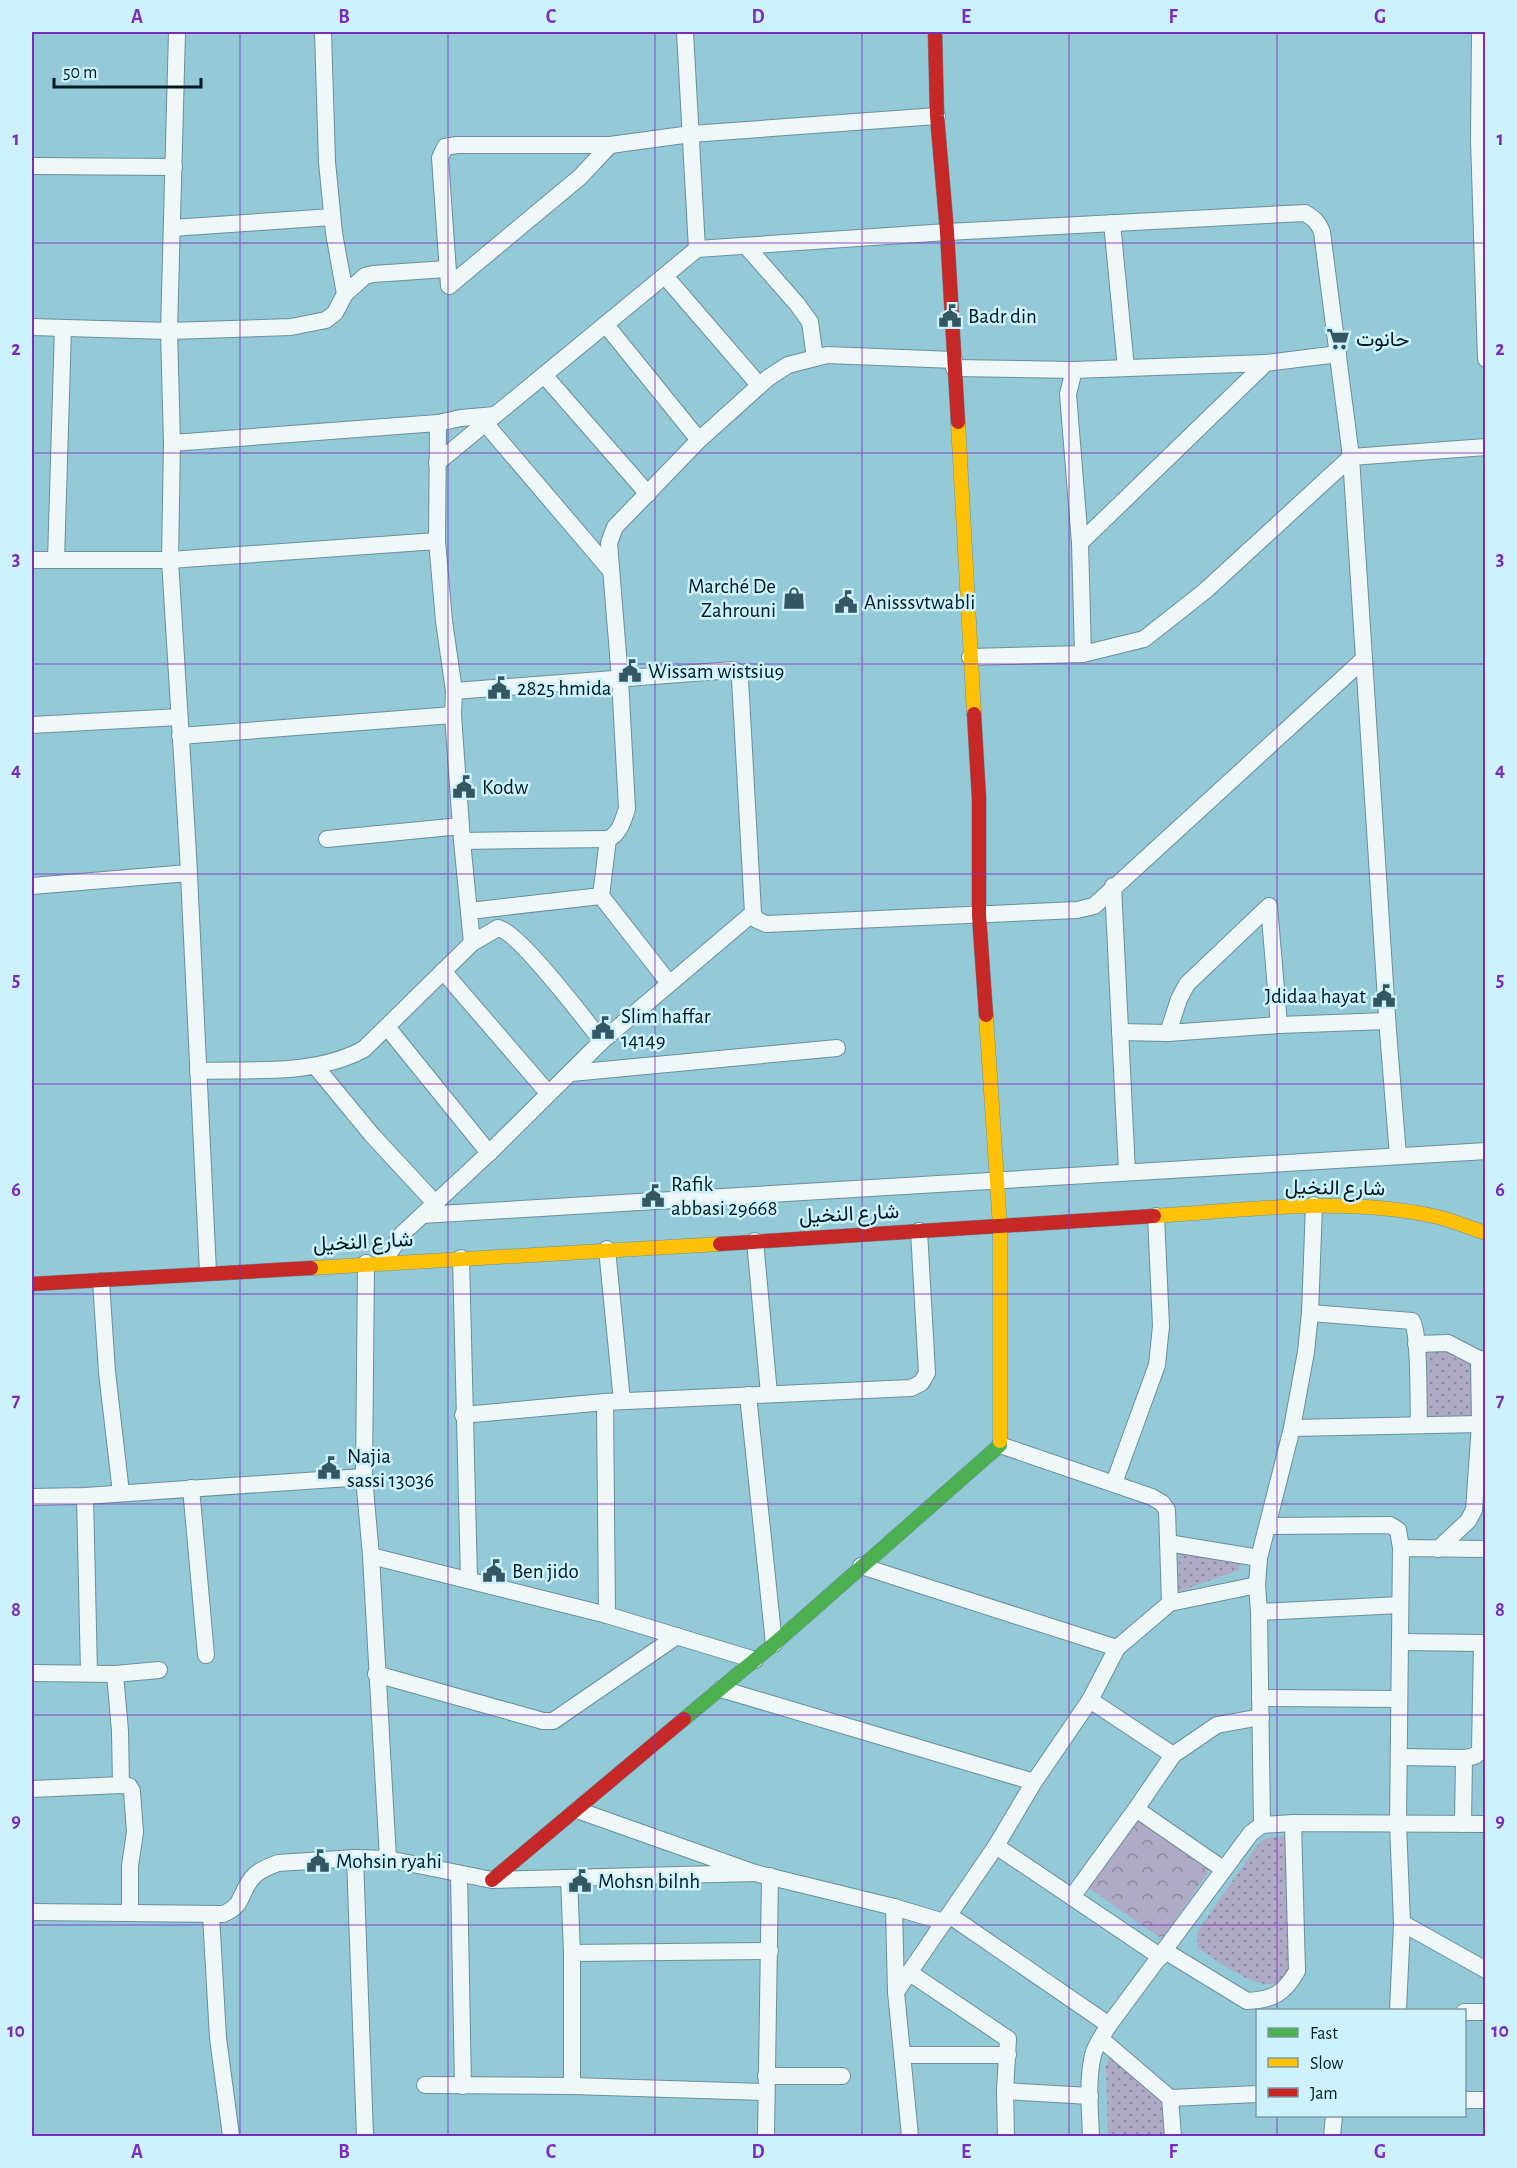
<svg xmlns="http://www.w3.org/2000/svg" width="1517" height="2168" viewBox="0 0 1517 2168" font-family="'Alegreya Sans',Vazirmatn,sans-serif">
<defs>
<pattern id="grass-dots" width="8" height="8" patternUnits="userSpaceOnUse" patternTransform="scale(1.5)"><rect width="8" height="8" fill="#afaac5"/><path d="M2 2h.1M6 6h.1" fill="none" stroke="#8c8aa0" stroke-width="1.8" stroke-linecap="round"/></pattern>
<pattern id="park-crowns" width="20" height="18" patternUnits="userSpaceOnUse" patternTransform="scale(1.5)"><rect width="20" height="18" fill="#afaac5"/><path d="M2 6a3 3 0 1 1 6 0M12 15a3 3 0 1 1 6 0" fill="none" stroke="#8c8aa0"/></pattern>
</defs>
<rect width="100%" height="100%" fill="#94c9d7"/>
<g fill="url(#grass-dots)">
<polygon points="1421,1349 1448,1349 1474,1363 1473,1419 1425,1419"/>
<polygon points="1179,1549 1240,1560 1239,1570 1178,1592"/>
<path d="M1286,1836l5,127 -6,15c-4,2 -10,5 -14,6 -18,3 -57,-25 -73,-36l-1,-16 62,-89 8,-5z"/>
<polygon points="1112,2050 1167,2091 1168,2136 1108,2136 1106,2067"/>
</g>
<polygon fill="url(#park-crowns)" points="1143,1815 1213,1865 1162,1939 1087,1887"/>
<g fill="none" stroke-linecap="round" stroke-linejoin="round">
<g stroke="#69909a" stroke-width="18">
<g id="street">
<polyline points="177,32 169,331 172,443 170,560 188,854 208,1272"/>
<polyline points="323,32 327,162 334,233 345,294"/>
<polyline points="685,32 697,249"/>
<polyline points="1480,32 1479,140 1486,359"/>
<polygon points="457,145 610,145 580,177 449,286 440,158 445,147"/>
<polyline points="610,145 691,134 937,116"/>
<polyline points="32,166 174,167"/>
<polyline points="1112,223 1126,368"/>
<polyline points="172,228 332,217"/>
<polyline points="746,246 797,304 810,322 815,358"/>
<polyline points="665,276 759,385"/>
<polyline points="606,325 699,440"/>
<polyline points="32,327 169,331 291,327 326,320 335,313 345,294 365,276 373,274 447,269"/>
<polyline points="954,368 1074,370"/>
<polyline points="544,375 648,494"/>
<polyline points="485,423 611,571"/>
<polyline points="172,443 438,423 461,418 495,415"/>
<path d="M437,463l260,-214 250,-17 358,-19c9,5 13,9 17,19l29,225 37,574 10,125"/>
<polyline points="1080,543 1068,394 1074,370 1266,363"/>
<polyline points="32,560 170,560 437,541"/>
<polyline points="56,560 63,328"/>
<polyline points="1083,654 1080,543 1266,363 1338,354"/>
<polyline points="970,657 1083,654 1144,639 1205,591 1351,457 1486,447"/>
<polyline points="454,691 733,670 738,672 740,679 753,913 755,919 766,924 1077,910 1094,906 1364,659"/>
<polyline points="32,725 179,717"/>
<polyline points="180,736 453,715"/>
<polyline points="327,839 461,826"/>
<polyline points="462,841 608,839"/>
<polyline points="32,886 188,873"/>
<polyline points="1113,886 1127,1172"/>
<path d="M601,896l7,-57c12,-5 15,-19 19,-30l-7,-130 -11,-136 6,-16 84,-87 69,-62 20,-13 39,-10 127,5"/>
<polyline points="469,911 601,896 669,983"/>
<path d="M472,943l26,-15c21,4 87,92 104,113"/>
<polyline points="443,971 548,1093"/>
<polyline points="387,1027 489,1153"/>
<polyline points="1120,1032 1168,1033 1279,1025 1387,1021"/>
<polyline points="1168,1033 1179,999 1187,984 1269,906 1279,1025"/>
<polyline points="316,1067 372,1135 435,1203"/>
<path d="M198,1071c55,-2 117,5 166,-22l108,-106 -10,-102 -9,-126 1,-24 -10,-70 -7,-80 1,-118"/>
<polyline points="571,1073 837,1048"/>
<polyline points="423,1215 1486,1151"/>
<polyline points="755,1241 769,1394"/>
<polyline points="607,1249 622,1401"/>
<polyline points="461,1258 469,1579"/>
<polyline points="383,1262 403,1233 489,1153 602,1041 753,913"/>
<polyline points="366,1263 364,1477 371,1556 388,1859"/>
<polyline points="101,1281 107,1372 121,1493"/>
<path d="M1310,1313l102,8c8,12 6,84 7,103"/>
<polyline points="1416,1344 1448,1343 1479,1359 1486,1360"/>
<polyline points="748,1395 774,1644"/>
<polyline points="605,1402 607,1615"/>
<polyline points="463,1415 605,1402 911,1388 921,1383 927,1373 919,1231"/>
<polyline points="1292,1428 1480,1424"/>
<polyline points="1000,1445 1152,1497 1162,1503 1167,1510 1170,1603"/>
<polyline points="1114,1483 1157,1365 1161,1326 1156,1216"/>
<polyline points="191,1488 206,1655"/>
<polyline points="85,1496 89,1673"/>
<polyline points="32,1497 85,1496 364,1477"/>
<polyline points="1268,1526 1390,1525 1398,1530 1401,1548"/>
<polyline points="1168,1543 1259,1558"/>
<polyline points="1438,1549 1468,1521 1474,1510 1480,1424 1479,1359"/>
<polyline points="371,1556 607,1615 755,1660"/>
<polyline points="861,1566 1117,1648"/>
<polyline points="1259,1612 1400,1605"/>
<polyline points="1400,1642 1486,1643"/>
<polyline points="32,1673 115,1674 159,1670"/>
<polyline points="376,1674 543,1721 553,1721 677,1636"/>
<polyline points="721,1689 1034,1782"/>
<polyline points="1260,1698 1399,1699"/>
<polyline points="1090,1700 1173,1755"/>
<path d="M1399,1757l65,1c7,-1 13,-1 16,-8l2,-107"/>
<polyline points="121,1785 129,1786 132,1791 135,1832 130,1866 130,1912"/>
<polyline points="32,1789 121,1785 120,1731 115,1674"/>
<polyline points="1136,1809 1223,1869"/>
<polyline points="577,1810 755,1873 894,1907 944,1922"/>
<polyline points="1463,1824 1464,1758"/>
<polyline points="1262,1825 1259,1612 1257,1585 1259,1558 1292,1428 1306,1352 1310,1313 1314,1205"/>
<polyline points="996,1846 1161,1957"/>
<polyline points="355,1858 365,2136"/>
<polyline points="459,1874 463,2086"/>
<polyline points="569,1878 572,1953 572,2086"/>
<polyline points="1072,1897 1136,1809 1173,1755 1217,1725 1261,1717"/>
<polyline points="894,1907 896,1992 910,2136"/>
<path d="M32,1912l191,2c20,-8 16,-18 27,-33 6,-10 18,-14 28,-18l77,-5 33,1 104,21 263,-7"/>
<polyline points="211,1915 218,2038 231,2136"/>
<polyline points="949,1915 1109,2025"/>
<polyline points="1402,1923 1486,1970"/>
<path d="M1165,1951l82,50c25,-1 37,-7 50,-30l-4,-148"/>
<polyline points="572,1953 770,1951"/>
<polyline points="910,1973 1008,2039 1005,2091 1006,2136"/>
<polyline points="896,1992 996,1846 1034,1782 1090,1700 1117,1648 1170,1603 1257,1585"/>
<polyline points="1398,2010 1402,1923 1398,1824 1401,1548 1486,1549"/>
<polyline points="1464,2012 1486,2012"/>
<polyline points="1101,2039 1170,2098 1258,2094"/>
<polyline points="903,2055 1008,2055"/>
<polyline points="766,2076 842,2076"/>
<polyline points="425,2085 572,2086 766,2092"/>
<polyline points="1005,2091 1090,2096"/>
<polyline points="1170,2098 1173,2136"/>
<polyline points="1464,2100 1486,2100"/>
<polyline points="766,2136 770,1876"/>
<path d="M1091,2136c-1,-26 -4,-55 2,-81 3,-11 10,-20 16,-30l142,-192 11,-8 31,-2 193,1"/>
<polyline points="1332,2136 1334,2116"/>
</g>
</g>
<g stroke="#69909a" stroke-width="15">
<polyline id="fast" points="684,1719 774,1644 1000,1445 1000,1441"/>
</g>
<g stroke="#69909a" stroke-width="15">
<g id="slow">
<polyline points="958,422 974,714"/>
<polyline points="986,1015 1000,1227 1000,1441"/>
<path d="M1154,1216c93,-6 191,-20 284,1 16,4 32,11 48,16"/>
<polyline points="311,1268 720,1244"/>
</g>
</g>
<g stroke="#69909a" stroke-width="15">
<g id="jam">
<polyline points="935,32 937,116 947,232 958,422"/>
<polyline points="974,714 979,798 979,915 986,1015"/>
<polyline points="720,1244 1154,1216"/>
<polyline points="32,1284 311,1268"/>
<polyline points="492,1880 684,1719"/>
</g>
</g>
<use href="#street" stroke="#eff7f9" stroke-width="16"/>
<use href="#fast" stroke="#4caf50" stroke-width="14"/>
<use href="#slow" stroke="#ffc107" stroke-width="14"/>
<use href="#jam" stroke="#c62828" stroke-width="14"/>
</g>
<path fill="none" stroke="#7b2cbf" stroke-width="1.5" stroke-opacity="0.55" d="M240,32v2104M448,32v2104M655,32v2104M862,32v2104M1069,32v2104M1277,32v1978M32,243h1454M32,453h1454M32,664h1454M32,874h1454M32,1084h1454M32,1294h1454M32,1504h1454M32,1715h1454M32,1925h1454M1277,2116v20"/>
<defs>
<g id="civic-bare" transform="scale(1.8)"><path d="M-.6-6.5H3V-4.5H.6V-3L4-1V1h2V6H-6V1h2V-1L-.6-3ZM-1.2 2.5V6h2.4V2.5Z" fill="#345761" stroke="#cef2fc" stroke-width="2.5" paint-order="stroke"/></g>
<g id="supermarket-bare" transform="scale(1.8)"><path d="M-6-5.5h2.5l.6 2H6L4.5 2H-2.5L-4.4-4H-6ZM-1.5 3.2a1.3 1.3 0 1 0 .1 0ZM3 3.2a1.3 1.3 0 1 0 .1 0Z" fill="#345761" stroke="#cef2fc" stroke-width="2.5" paint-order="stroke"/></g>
<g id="shop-bare" transform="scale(1.8)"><path d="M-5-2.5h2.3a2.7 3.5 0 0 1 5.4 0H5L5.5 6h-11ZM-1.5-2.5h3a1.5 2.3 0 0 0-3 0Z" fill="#345761" stroke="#cef2fc" stroke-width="2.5" paint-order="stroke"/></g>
</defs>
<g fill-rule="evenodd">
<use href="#civic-bare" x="950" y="316"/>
<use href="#supermarket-bare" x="1338" y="339"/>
<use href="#shop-bare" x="794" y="598"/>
<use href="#civic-bare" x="846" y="602"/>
<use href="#civic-bare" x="630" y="671"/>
<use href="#civic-bare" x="499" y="688"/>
<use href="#civic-bare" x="464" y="787"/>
<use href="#civic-bare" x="1384" y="996"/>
<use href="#civic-bare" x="603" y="1028"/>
<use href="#civic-bare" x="653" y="1196"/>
<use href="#civic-bare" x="329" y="1468"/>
<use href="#civic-bare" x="494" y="1571"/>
<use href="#civic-bare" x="318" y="1861"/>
<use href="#civic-bare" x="580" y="1881"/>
</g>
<g text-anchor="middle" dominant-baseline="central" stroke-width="5" stroke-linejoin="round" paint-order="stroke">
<g font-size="21" fill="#001a21" stroke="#cef2fc" text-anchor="start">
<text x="968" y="316">Badr din</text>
<text x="1356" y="339">حانوت</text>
<text x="776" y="586" text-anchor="end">Marché De<tspan x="776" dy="24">Zahrouni</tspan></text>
<text x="864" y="602">Anisssvtwabli</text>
<text x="648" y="671">Wissam wistsiu9</text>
<text x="517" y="688">2825 hmida</text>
<text x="482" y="787">Kodw</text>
<text x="1366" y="996" text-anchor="end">Jdidaa hayat</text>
<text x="621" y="1016">Slim haffar<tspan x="621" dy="24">14149</tspan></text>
<text x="671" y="1184">Rafik<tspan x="671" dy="24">abbasi 29668</tspan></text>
<text x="347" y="1456">Najia<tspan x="347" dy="24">sassi 13036</tspan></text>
<text x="512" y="1571">Ben jido</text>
<text x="336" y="1861">Mohsin ryahi</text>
<text x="598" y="1881">Mohsn bilnh</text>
</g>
<g font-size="21" fill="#001a21" stroke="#cef2fc">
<text transform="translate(1335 1188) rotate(1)">شارع النخيل</text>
<text transform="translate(849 1214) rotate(-3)">شارع النخيل</text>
<text transform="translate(363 1242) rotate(-3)">شارع النخيل</text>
</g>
</g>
<rect width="1517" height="2168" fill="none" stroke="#cef2fc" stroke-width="66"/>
<rect x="1256" y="2009" width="210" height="108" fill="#cef2fc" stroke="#7c9ca4" stroke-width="1.5"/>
<rect x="1268" y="2028" width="30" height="9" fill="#4caf50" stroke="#7c9ca4" stroke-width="1.5"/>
<text x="1310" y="2039" font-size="18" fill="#001a21">Fast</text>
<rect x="1268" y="2058" width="30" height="9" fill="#ffc107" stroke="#7c9ca4" stroke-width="1.5"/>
<text x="1310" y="2069" font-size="18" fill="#001a21">Slow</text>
<rect x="1268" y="2088" width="30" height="9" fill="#c62828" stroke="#7c9ca4" stroke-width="1.5"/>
<text x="1310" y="2099" font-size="18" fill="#001a21">Jam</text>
<path d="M54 78v9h147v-9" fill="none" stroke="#001a21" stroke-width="3"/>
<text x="63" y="78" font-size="18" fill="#001a21" stroke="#cef2fc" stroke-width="4.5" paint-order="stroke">50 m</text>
<rect x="33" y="33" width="1451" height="2102" fill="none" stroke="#7b2cbf" stroke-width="2"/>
<g font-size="20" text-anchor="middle" font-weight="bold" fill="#7b2cbf">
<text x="137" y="23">A</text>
<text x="344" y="23">B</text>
<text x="551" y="23">C</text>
<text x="758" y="23">D</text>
<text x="966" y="23">E</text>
<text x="1173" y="23">F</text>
<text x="1380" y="23">G</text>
<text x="16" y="145">1</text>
<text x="1500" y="145">1</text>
<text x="16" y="355">2</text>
<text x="1500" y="355">2</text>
<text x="16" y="565">3</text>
<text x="1500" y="565">3</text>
<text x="16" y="776">4</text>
<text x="1500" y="776">4</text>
<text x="16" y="986">5</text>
<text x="1500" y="986">5</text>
<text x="16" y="1196">6</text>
<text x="1500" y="1196">6</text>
<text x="16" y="1406">7</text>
<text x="1500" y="1406">7</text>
<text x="16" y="1616">8</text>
<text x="1500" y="1616">8</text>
<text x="16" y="1827">9</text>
<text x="1500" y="1827">9</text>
<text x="16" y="2037">10</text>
<text x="1500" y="2037">10</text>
<text x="137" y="2158">A</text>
<text x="344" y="2158">B</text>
<text x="551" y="2158">C</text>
<text x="758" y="2158">D</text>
<text x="966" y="2158">E</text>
<text x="1173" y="2158">F</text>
<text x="1380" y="2158">G</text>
</g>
</svg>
